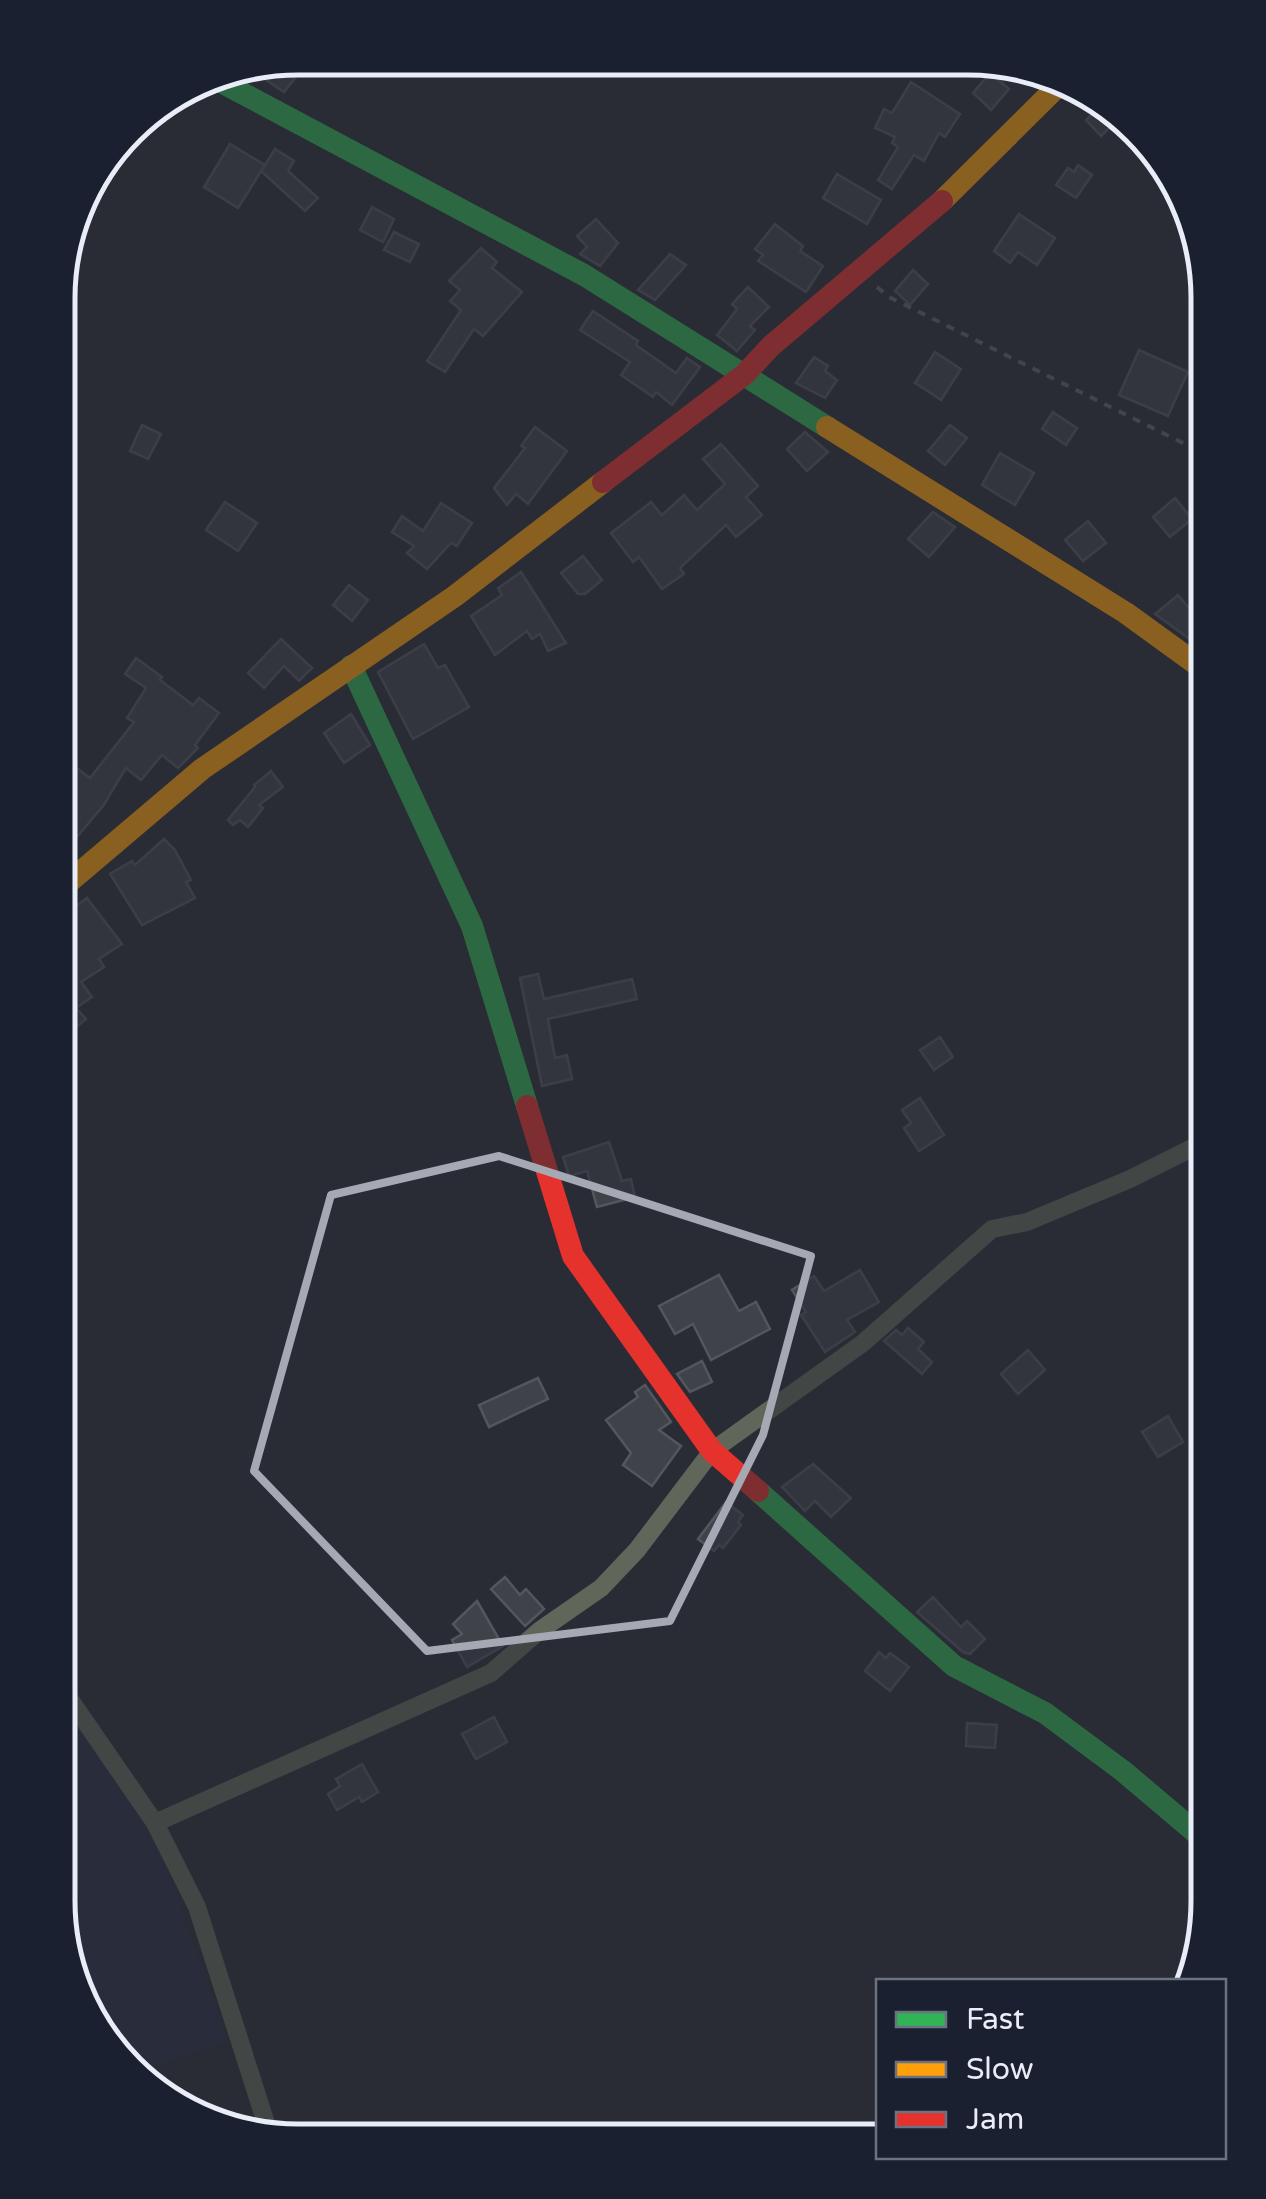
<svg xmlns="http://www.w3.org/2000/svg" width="1266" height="2199" viewBox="0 0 1266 2199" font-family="'Varela Round',sans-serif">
<rect width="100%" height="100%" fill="#292c35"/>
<polygon fill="#282f44" points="69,1711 157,1841 228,2041 134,2073 70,1979"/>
<g fill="#3f4249" stroke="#53565d" stroke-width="2.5">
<polygon points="298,58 311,58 284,92 248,68"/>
<polygon points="990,73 1009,89 991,110 973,93"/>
<polygon points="911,82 960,114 945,137 939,133 924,161 914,155 892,189 878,180 898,147 892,143 895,137 875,128 884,109 892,113"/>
<polygon points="1102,105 1123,115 1101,136 1086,120"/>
<polygon points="230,144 265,165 238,208 204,187"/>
<polygon points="275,149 294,161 288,171 318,198 305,211 261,171"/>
<polygon points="1078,165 1092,175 1076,198 1056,185 1068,168 1074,172"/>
<polygon points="837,174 881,200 867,224 823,198"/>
<polygon points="372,207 394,219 383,242 360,230"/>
<polygon points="1019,214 1055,238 1037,265 1018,252 1010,263 994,251"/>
<polygon points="596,219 618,243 600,266 580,254 587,247 577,236"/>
<polygon points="775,224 803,246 800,251 823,266 806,292 758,261 763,255 755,249"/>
<polygon points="394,232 419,244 410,262 384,250"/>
<polygon points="481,248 497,262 492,268 522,292 483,336 474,329 445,372 427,361 461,310 450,301 460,290 449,281"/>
<polygon points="670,254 686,265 655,300 638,290"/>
<polygon points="913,270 928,284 910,305 895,291"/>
<polygon points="748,287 769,307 750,326 755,330 737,351 717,335 737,309 732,304"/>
<polygon points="593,311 638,341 636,345 676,373 687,358 700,367 672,405 656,392 653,397 621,375 630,362 580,330"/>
<polygon points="1139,350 1188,372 1168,416 1119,395"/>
<polygon points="935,352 961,369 941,400 915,383"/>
<polygon points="814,357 828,366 825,371 837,380 825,398 796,383"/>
<polygon points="1053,412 1077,428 1066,445 1042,429"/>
<polygon points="142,425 161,434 148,459 130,451"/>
<polygon points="950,425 967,438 945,465 928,451"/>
<polygon points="535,427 567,451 528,504 516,494 507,505 494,488 525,448 521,446"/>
<polygon points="805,432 828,452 807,471 787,449"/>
<polygon points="721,444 758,486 746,497 762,515 736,537 726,525 680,568 684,574 662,589 639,557 633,562 611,533 651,502 662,515 684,495 697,510 725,484 703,459"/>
<polygon points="1000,453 1034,473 1015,505 982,485"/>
<polygon points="1175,498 1192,519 1170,537 1153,517"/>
<polygon points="225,502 257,523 238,551 206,530"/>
<polygon points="441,503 472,523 457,546 451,543 427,569 407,553 414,546 392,532 402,516 423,531"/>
<polygon points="933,512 955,527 929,557 908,539"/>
<polygon points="1088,521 1106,543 1083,561 1065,540"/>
<polygon points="583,556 602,580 585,594 578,594 561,573"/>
<polygon points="521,572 566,643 548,651 540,634 532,639 527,631 495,655 471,616 502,595 498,588"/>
<polygon points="349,585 368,600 352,621 333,605"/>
<polygon points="1178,595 1198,619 1199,646 1155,614"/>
<polygon points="281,639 312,668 299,681 284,666 264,688 248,673"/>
<polygon points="424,644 438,668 445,665 469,707 413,739 378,672"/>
<polygon points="136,658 162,677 160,680 193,705 199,698 219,713 195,745 198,748 178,768 162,755 141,780 126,768 103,806 76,838 63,828 63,782 74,766 90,778 134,722 127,718 146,688 125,674"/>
<polygon points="351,714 370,745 344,763 324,733"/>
<polygon points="271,771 283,787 259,805 263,808 248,827 240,820 233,825 228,820 255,787 254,785"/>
<polygon points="164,839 175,850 191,880 186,882 195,898 142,925 110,874 132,861 135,865"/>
<polygon points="87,898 122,944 99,959 104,967 81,982 92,997 76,1008 86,1019 73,1030 64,1021 64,915"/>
<polygon points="538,974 544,999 632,979 637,999 548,1019 555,1058 567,1055 572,1079 542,1086 520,978"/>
<polygon points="940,1037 953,1057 934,1070 920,1050"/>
<polygon points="920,1098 944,1135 919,1151 904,1128 911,1123 902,1110"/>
<polygon points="609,1142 622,1181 631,1179 635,1197 597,1207 587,1171 569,1176 563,1157"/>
<polygon points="860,1270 879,1302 847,1320 855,1332 825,1352 801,1315 806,1312 792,1290 814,1276 824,1291"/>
<polygon points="719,1275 739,1311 756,1302 770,1329 711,1360 693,1324 675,1334 659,1306"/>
<polygon points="908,1328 924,1342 918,1349 932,1362 922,1374 884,1341 896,1330 902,1335"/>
<polygon points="1028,1350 1045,1370 1018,1394 1001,1374"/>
<polygon points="702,1361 712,1382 690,1392 677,1374"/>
<polygon points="538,1378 548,1399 489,1427 479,1405"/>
<polygon points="645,1385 671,1422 659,1430 681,1446 652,1486 623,1465 631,1453 606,1420 638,1397 635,1392"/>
<polygon points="1168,1416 1183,1442 1158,1457 1142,1432"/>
<polygon points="813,1464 851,1498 831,1517 815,1501 805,1511 782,1487"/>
<polygon points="726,1502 743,1515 738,1522 741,1525 723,1548 719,1545 714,1551 698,1539"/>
<polygon points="505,1577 520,1595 526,1589 544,1609 525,1626 491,1589"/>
<polygon points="933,1597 961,1627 967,1621 985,1639 970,1654 963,1652 917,1612"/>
<polygon points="477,1601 503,1646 467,1667 452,1640 462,1634 453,1624"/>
<polygon points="879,1652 886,1658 890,1653 909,1667 890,1691 865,1671"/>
<polygon points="494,1717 507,1742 476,1759 462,1734"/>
<polygon points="967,1723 997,1725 995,1748 966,1746"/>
<polygon points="362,1764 378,1792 362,1802 359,1797 337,1810 328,1794 340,1786 336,1779"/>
</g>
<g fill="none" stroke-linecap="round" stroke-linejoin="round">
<polyline stroke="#5f6360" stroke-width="4" stroke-dasharray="8 8" stroke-linecap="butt" points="877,287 889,297 1197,450"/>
<g stroke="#60665a" stroke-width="18">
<polyline points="69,1698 155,1823 491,1673 539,1631 601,1588 637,1550 712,1451 863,1343 992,1229 1027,1222 1130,1179 1202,1143"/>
<polyline points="155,1823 197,1907 271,2139"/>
</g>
<g stroke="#30b455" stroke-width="22">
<polyline points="208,75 584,275 827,427"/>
<polyline points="351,666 472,926 527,1106"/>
<polyline points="758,1491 954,1666 1045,1713 1123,1771 1207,1842"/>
</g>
<g stroke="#ff9f0a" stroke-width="22">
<polyline points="942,201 1060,84"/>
<polyline points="827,427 1126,613 1199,666"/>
<polyline points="63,887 202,769 455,596 603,482"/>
</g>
<g stroke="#e5322d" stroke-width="22">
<polyline points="603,482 745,374 771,346 942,201"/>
<polyline points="527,1106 573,1256 712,1451 758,1491"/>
</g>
</g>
<path d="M0 0H1266V2199H0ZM499,1156l312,100 -48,179 -93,186 -243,30 -173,-180 77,-276z" fill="#292c35" fill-opacity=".55" fill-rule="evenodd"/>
<path fill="none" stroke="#a5a9b3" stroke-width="8" stroke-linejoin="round" d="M499,1156l312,100 -48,179 -93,186 -243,30 -173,-180 77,-276z"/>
<path d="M0 0H1266V2199H0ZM298 75H968A223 223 0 0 1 1191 298V1901A223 223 0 0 1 968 2124H298A223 223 0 0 1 75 1901V298A223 223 0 0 1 298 75Z" fill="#1a2030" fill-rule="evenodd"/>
<path fill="none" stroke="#e8edf7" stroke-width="5" d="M298 75H968A223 223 0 0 1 1191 298V1901A223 223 0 0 1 968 2124H298A223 223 0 0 1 75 1901V298A223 223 0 0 1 298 75Z"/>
<rect x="876" y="1979" width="350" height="180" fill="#1a2030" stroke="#6c7280" stroke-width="2.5"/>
<rect x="896" y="2012" width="50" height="15" fill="#30b455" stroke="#6c7280" stroke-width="2.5"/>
<text x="966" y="2029" font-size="30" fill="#e8edf7">Fast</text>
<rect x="896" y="2062" width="50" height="15" fill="#ff9f0a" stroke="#6c7280" stroke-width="2.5"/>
<text x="966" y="2079" font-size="30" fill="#e8edf7">Slow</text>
<rect x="896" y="2112" width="50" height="15" fill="#e5322d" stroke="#6c7280" stroke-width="2.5"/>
<text x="966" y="2129" font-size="30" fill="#e8edf7">Jam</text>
</svg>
